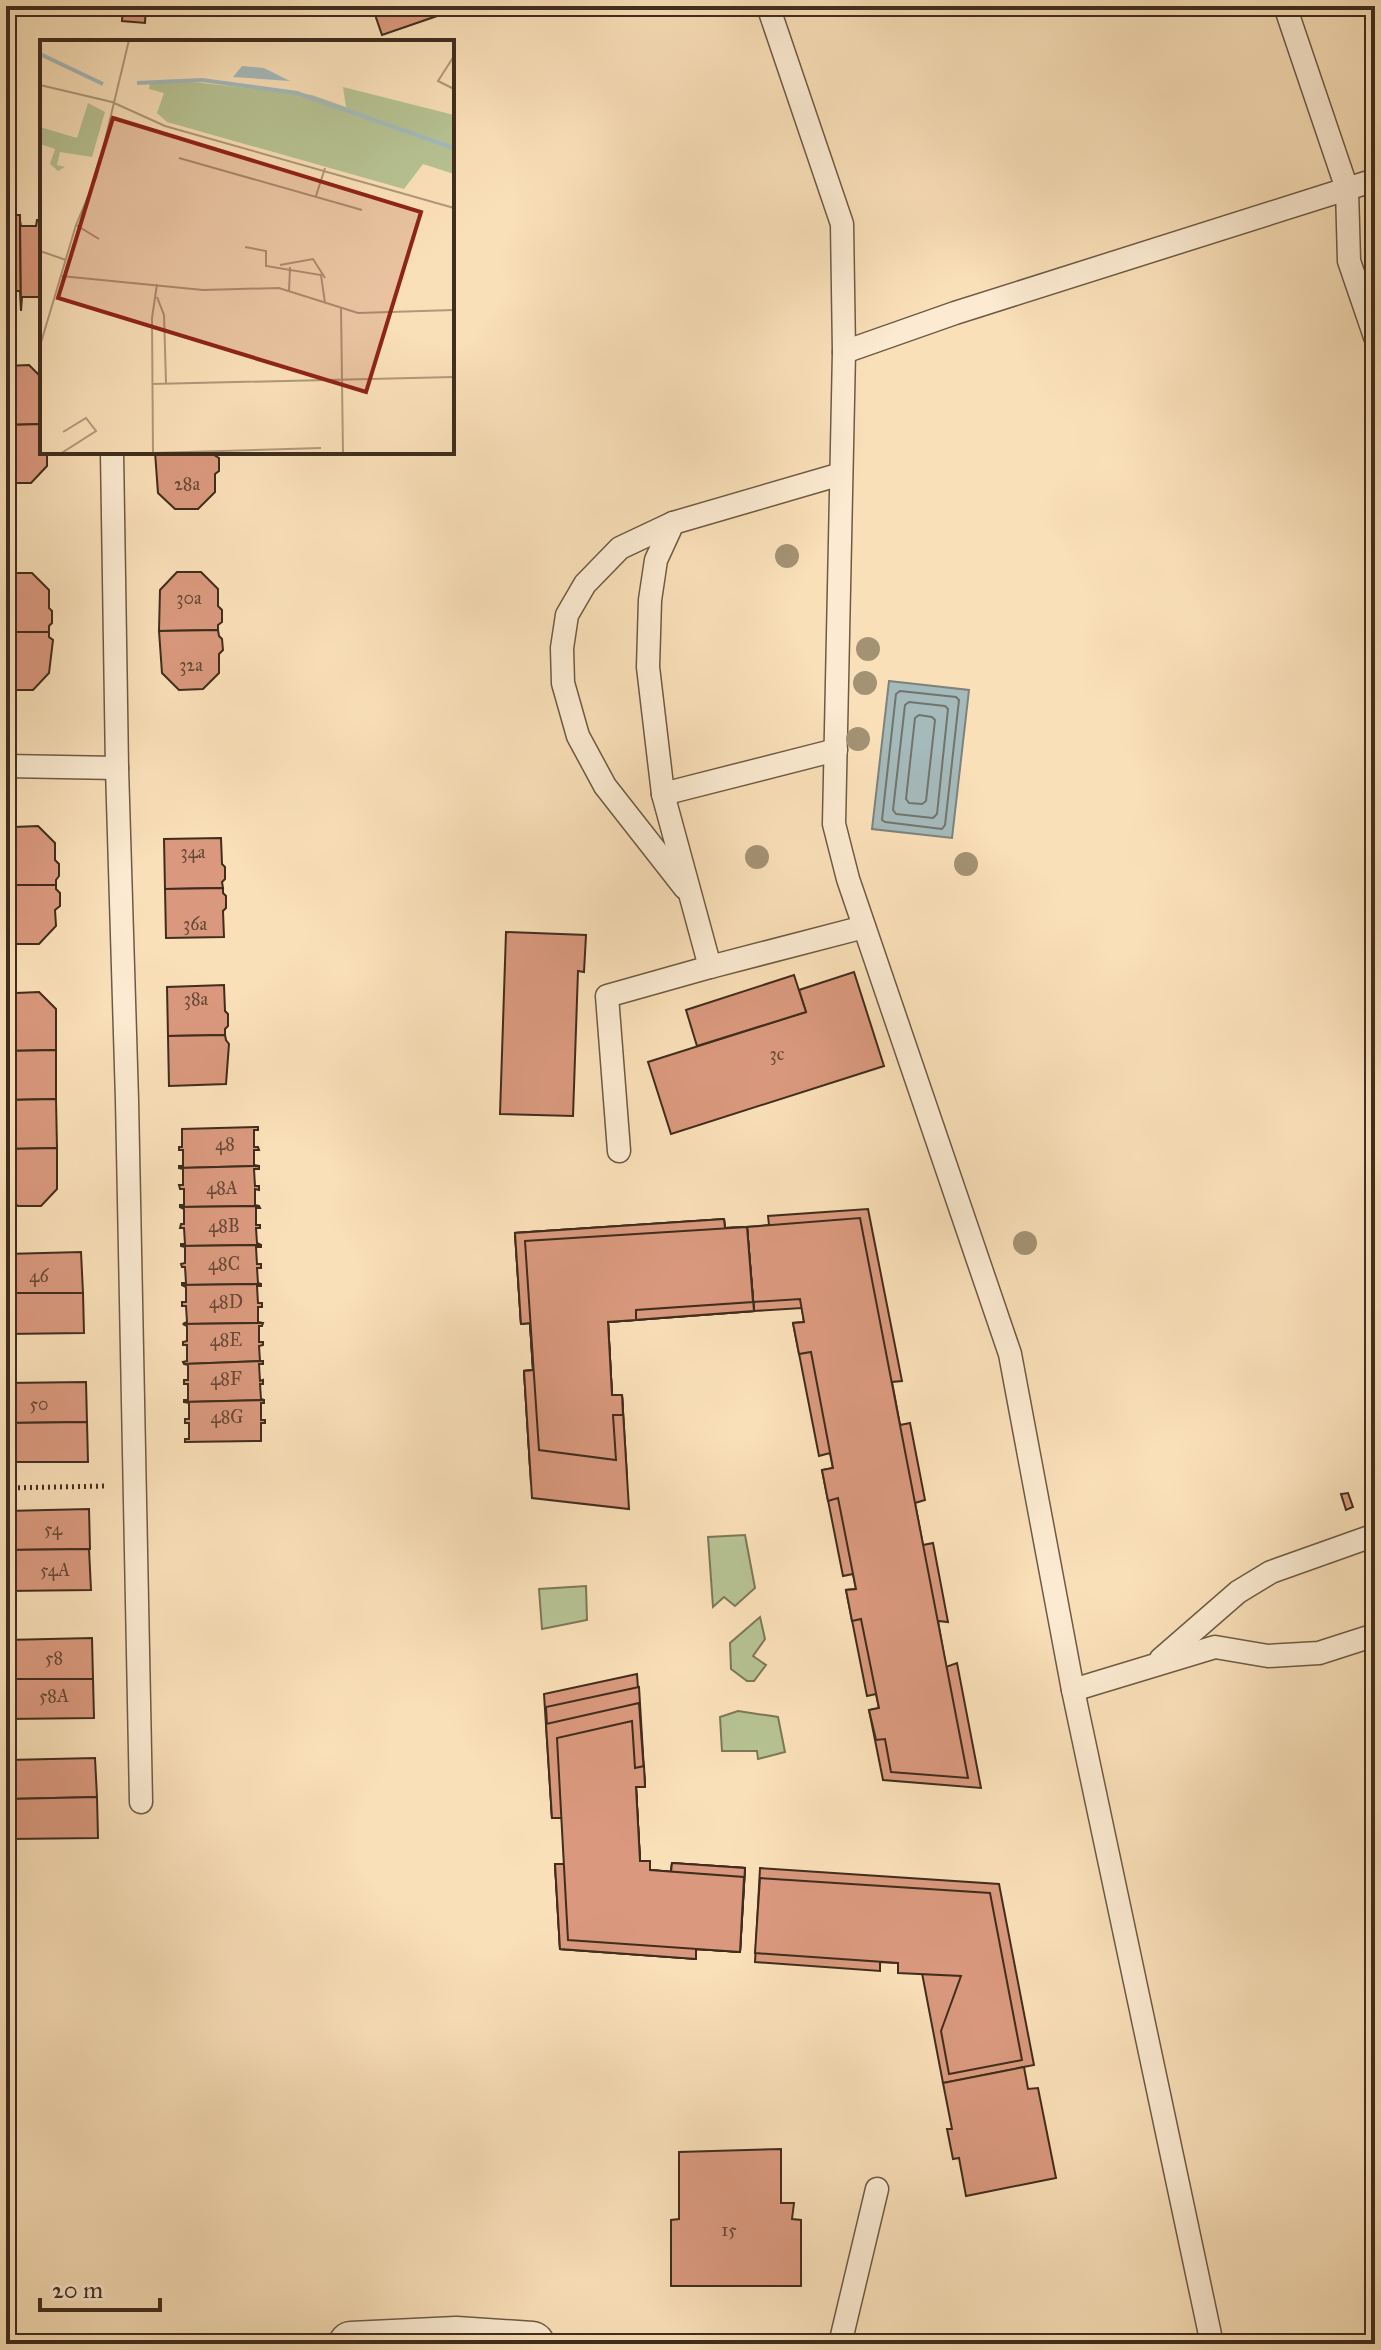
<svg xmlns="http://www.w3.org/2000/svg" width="1381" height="2350" viewBox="0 0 1381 2350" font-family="'IM FELL Great Primer',serif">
<rect width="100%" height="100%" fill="#fae0b9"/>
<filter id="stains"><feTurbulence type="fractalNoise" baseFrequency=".0025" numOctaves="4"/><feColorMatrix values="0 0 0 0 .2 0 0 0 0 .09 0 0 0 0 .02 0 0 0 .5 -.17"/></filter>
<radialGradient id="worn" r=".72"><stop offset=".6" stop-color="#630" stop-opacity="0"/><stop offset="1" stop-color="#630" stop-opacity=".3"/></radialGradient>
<g fill="#b7c394" stroke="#7c7858" stroke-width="2">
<polygon points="745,1535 755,1588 735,1606 724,1597 713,1607 708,1537"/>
<polygon points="586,1586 587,1620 542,1629 539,1589"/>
<polygon points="760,1617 765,1639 753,1656 766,1665 754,1681 747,1681 731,1669 730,1643"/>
<polygon points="738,1711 778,1717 785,1752 758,1759 757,1751 722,1751 720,1717"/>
</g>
<polygon fill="#a5babb" stroke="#7d827c" stroke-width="2" points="889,681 969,690 952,838 872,829"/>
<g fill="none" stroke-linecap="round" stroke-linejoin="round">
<g stroke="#72746c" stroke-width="2">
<polygon points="900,691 956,697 959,700 945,825 942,829 885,822 882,820 896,694"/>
<polygon points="909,702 945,706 948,709 937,814 933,818 896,814 893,810 905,705"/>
<polygon points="919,715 932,717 935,720 926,801 922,804 909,803 906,799 915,718"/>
</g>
</g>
<g fill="#da997e" stroke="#402d1d" stroke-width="2">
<polygon points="123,6 146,6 145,23 122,21"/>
<polygon points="372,6 434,6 437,16 382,35"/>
<polygon points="6,215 20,215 21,311 20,291 6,291"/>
<polygon points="37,220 42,220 42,297 22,297 21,311 20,221 21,226 36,226"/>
<polygon points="29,365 42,378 42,424 6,425 6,366"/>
<polygon points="42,424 42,452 47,452 47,466 31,483 7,483 6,425"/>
<polygon points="155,452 214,452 214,455 219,458 219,471 215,474 215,492 198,509 175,509 158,493"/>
<polygon points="177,572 201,572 218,589 218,606 222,610 222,622 218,625 218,630 159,631 160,590"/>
<polygon points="8,573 32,573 49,590 49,608 52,611 52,623 49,626 49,632 6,632 6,575"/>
<polygon points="218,630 219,636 222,639 223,650 219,654 219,673 203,689 179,690 162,673 159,631"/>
<polygon points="6,632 49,632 49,637 53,640 49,673 33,690 9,690 6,688"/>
<polygon points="38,826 55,843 55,860 59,864 59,876 56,880 56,885 6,885 6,835 14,827"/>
<polygon points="221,838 222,864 225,867 225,879 222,882 223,888 165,889 164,839"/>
<polygon points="6,885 56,885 56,889 60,893 60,906 55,910 56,926 39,944 15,944 6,935"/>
<polygon points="223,888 223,893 226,896 226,908 223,911 224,937 166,938 165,889"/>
<polygon points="506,932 586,935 584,972 578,971 573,1116 500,1114"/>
<polygon points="854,972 884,1066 671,1134 648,1062 806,1012 799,990"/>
<polygon points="794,975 806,1012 697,1046 686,1010"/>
<polygon points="224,985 225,1011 228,1014 228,1026 225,1029 225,1035 168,1036 167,987"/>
<polygon points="39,992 56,1009 56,1050 6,1051 6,1003 16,993"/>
<polygon points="225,1035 226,1040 229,1044 226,1084 169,1086 168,1036"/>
<polygon points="56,1050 56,1099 6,1100 6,1051"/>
<polygon points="56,1099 57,1148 6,1149 6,1100"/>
<polygon points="258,1127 258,1130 254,1130 254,1147 258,1147 259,1150 254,1150 254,1165 259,1166 179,1168 179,1166 183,1166 183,1150 179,1150 179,1147 182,1147 182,1129"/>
<polygon points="57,1148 57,1189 41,1206 18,1206 6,1195 6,1149"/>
<polygon points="259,1166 259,1169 254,1169 255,1186 259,1186 259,1190 255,1189 255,1205 259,1206 180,1207 180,1205 184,1205 184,1189 180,1189 179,1185 183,1185 183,1169 179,1168"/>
<polygon points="259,1206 260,1208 256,1208 256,1225 260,1225 260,1228 256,1228 257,1243 261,1245 181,1246 181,1244 185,1244 184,1228 180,1228 181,1224 184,1224 184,1209 180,1207"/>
<polygon points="868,1209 902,1381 892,1382 900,1425 910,1423 925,1500 915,1503 923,1545 933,1543 948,1622 938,1621 946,1667 957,1663 981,1788 883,1780 869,1710 879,1708 876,1694 867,1696 846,1590 856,1589 853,1574 843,1576 822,1470 833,1468 830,1453 819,1456 793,1323 804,1322 802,1308 754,1311 747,1227 769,1225 768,1216"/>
<polygon points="860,1218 915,1503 968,1778 891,1772 885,1739 876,1740 869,1710 879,1708 861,1619 852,1621 846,1590 856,1589 838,1498 828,1501 822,1470 833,1468 811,1352 799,1354 793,1323 804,1322 800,1299 753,1302 747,1227"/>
<polygon points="724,1219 725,1228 747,1227 754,1311 608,1322 612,1395 622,1395 627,1477 530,1467 524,1371 533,1370 530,1323 521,1324 515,1233"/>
<polygon points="724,1219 725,1228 747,1227 754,1311 608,1322 612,1395 622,1395 627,1494 531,1483 524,1371 533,1370 530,1323 521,1324 515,1233"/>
<polygon points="724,1219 725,1228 747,1227 754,1311 608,1322 612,1395 622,1395 629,1509 532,1498 524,1371 533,1370 530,1323 521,1324 515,1233"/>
<polygon points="747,1227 753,1302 636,1310 636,1320 608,1322 612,1395 622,1395 623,1415 613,1415 616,1460 539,1450 525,1241"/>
<polygon points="261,1245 261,1247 256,1247 257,1264 261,1264 261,1268 257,1268 258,1283 261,1284 182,1285 182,1283 186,1283 185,1267 182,1267 181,1264 185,1263 185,1247 181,1246"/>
<polygon points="81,1252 83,1293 6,1293 6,1254"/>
<polygon points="261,1284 261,1286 257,1286 258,1303 262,1303 262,1307 258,1307 258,1322 263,1323 183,1324 187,1322 186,1306 182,1306 182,1302 186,1302 186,1287 182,1285"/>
<polygon points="6,1293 83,1293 84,1333 6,1334"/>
<polygon points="263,1323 262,1326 259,1326 259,1342 263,1342 263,1345 259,1346 260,1361 263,1361 184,1364 183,1362 187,1361 187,1345 183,1345 183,1342 187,1341 187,1326 183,1324"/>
<polygon points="263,1361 263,1364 259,1364 260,1381 263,1380 263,1384 260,1384 261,1399 264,1400 184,1402 184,1400 188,1400 188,1384 184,1384 184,1380 188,1380 188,1365 184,1364"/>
<polygon points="86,1382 87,1422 6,1423 6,1383"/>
<polygon points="264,1400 264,1403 261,1403 261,1420 265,1420 265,1423 261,1423 261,1441 185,1442 185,1439 189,1439 189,1423 185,1423 185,1419 189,1419 189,1403 184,1402"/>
<polygon points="87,1422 88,1462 6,1462 6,1423"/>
<polygon points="1348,1493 1353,1507 1346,1510 1341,1494"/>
<polygon points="89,1509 90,1549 6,1550 6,1511"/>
<polygon points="89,1549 91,1590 6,1591 6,1550"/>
<polygon points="92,1638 93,1679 6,1679 6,1640"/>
<polygon points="637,1674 645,1787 636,1787 640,1861 650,1861 650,1870 661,1871 671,1872 672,1863 745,1868 740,1952 696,1949 696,1959 560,1949 555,1864 565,1864 562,1818 552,1818 544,1694"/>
<polygon points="6,1679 93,1679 94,1718 7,1719"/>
<polygon points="639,1687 645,1787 636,1787 640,1861 650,1861 650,1870 661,1871 671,1872 672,1863 745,1868 740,1952 696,1949 696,1959 560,1949 555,1864 565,1864 562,1818 552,1818 546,1707"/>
<polygon points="639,1703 645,1787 636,1787 640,1861 650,1861 650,1870 661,1871 671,1872 672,1863 745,1868 740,1952 696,1949 696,1959 560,1949 555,1864 565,1864 562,1818 552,1818 546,1724"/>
<polygon points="632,1721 635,1768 644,1766 645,1787 636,1787 640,1861 650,1861 650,1870 744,1877 740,1952 568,1940 557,1738"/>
<polygon points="95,1758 97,1797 9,1799 8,1760"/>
<polygon points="97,1797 98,1838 10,1839 9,1799"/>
<polygon points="760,1868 999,1884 1034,2065 943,2083 922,1973 898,1973 898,1963 880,1962 880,1971 755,1962"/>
<polygon points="760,1878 990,1893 1022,2060 949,2074 941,2031 961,1976 898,1973 898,1963 755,1953"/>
<polygon points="1024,2067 1028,2089 1038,2088 1056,2178 966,2196 959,2158 953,2159 947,2129 952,2129 943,2083"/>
<polygon points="781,2149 781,2203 794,2203 792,2219 801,2220 801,2286 671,2286 671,2220 679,2219 679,2152"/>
</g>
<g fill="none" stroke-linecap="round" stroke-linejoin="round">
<g stroke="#6e5a44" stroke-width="25">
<g id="service">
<polyline points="768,6 842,224 844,352 834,824 848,879 1010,1354 1073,1690 1212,2344"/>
<polyline points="1285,6 1347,189 1349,261 1375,337"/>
<polyline points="844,352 955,313 1375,180"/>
<polyline points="112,452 117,768 127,1100 141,1802"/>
<polyline points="673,523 620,548 585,584 567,615 562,648 563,683 578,736 605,786 685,888"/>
<polyline points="6,766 117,768"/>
<polyline points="663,794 836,750"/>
<polyline points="710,967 864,927"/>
<polyline points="619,1151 607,996 710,967 663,794 648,667 650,600 656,560 673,523 841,474"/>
<polyline points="1161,1659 1238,1592 1271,1572 1375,1535"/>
<polyline points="1073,1690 1215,1647 1268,1656 1319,1653 1375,1635"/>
<polyline points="840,2344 877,2189"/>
</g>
</g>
<g stroke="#6e5a44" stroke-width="47">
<polyline id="minor" points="351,2344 456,2339 532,2344"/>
</g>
<polyline stroke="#402d1d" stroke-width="5" stroke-dasharray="2 4" stroke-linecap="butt" points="6,1488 105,1486"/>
<use href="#service" stroke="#fcebd2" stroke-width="22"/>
<use href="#minor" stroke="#fcebd2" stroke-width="44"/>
</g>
<g fill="#a49274">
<circle cx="787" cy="556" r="12"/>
<circle cx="868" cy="649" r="12"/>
<circle cx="865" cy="683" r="12"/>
<circle cx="858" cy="739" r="12"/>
<circle cx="757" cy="857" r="12"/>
<circle cx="966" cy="864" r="12"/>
<circle cx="1025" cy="1243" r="12"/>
</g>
<g text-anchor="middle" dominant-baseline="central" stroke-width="8" stroke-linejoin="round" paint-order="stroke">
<g font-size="18" fill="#664835">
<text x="187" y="484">28a</text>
<text x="189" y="598">30a</text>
<text x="191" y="665">32a</text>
<text x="193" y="852">34a</text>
<text x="195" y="924">36a</text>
<text x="196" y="999">38a</text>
<text x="777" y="1054">3c</text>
<text x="225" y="1144">48</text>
<text x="222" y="1188">48A</text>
<text x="224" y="1226">48B</text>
<text x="224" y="1264">48C</text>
<text x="39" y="1276">46</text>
<text x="226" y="1302">48D</text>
<text x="226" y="1340">48E</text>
<text x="226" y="1379">48F</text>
<text x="39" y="1404">50</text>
<text x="227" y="1417">48G</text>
<text x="53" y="1529">54</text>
<text x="55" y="1570">54A</text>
<text x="54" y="1658">58</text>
<text x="54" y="1696">58A</text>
<text x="729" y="2230">15</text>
</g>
</g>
<g transform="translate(40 40)">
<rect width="414" height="414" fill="#fae0b9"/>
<path d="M143,41l129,14 34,12 -3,-20 111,28v59l-31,-10 -19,25 -237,-67 -10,-9 7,-20 -15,-4 1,-6zM48,63l17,9 -13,45 -32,-5 -3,13 8,2 -7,4 -8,-7 5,-15 -15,-5v-17l37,11z" fill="#b7c394"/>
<path d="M202,26l22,2 26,13 -57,-4z" fill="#a5babb"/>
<path fill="none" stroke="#a5babb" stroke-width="4" d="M0,14l63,30M97,43l65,-3 95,13 157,55"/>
<path fill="none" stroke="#b0987b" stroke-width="2" d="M414,16l-16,25 16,8M0,45l72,17 53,24 289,82M139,118l183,52M276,156l9,-28M36,185l23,14M205,207l21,4v15l55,9 4,28M0,211l26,9M240,225l33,-6 12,19M21,236l142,14 76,-2 79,25 96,-3M249,251l1,-24M117,257l7,18 2,68M301,268l2,146M0,306l36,-121 20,-47 33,-138M112,344l302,-7M113,413l168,-5M20,414l36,-23 -10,-13 -23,14M113,414l-1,-136 5,-34"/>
<path fill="#8f2418" fill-opacity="0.15" stroke="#8f2418" stroke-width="4" d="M73,78l308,94 -55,180 -308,-94z"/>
<rect width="414" height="414" fill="none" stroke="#402d1d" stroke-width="4"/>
</g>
<rect width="1381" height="2350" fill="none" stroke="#fae0b9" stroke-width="32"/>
<rect x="8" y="8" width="1365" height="2334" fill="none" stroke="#402d1d" stroke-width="4"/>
<rect x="16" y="16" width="1349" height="2318" fill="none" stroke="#402d1d" stroke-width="2"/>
<path d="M40 2298v12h120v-12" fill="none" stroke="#402d1d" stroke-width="4"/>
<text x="52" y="2298" font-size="24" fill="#402d1d" stroke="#fcebd2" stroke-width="6" paint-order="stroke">20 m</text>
<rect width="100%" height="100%" filter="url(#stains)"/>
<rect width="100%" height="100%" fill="url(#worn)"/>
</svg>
